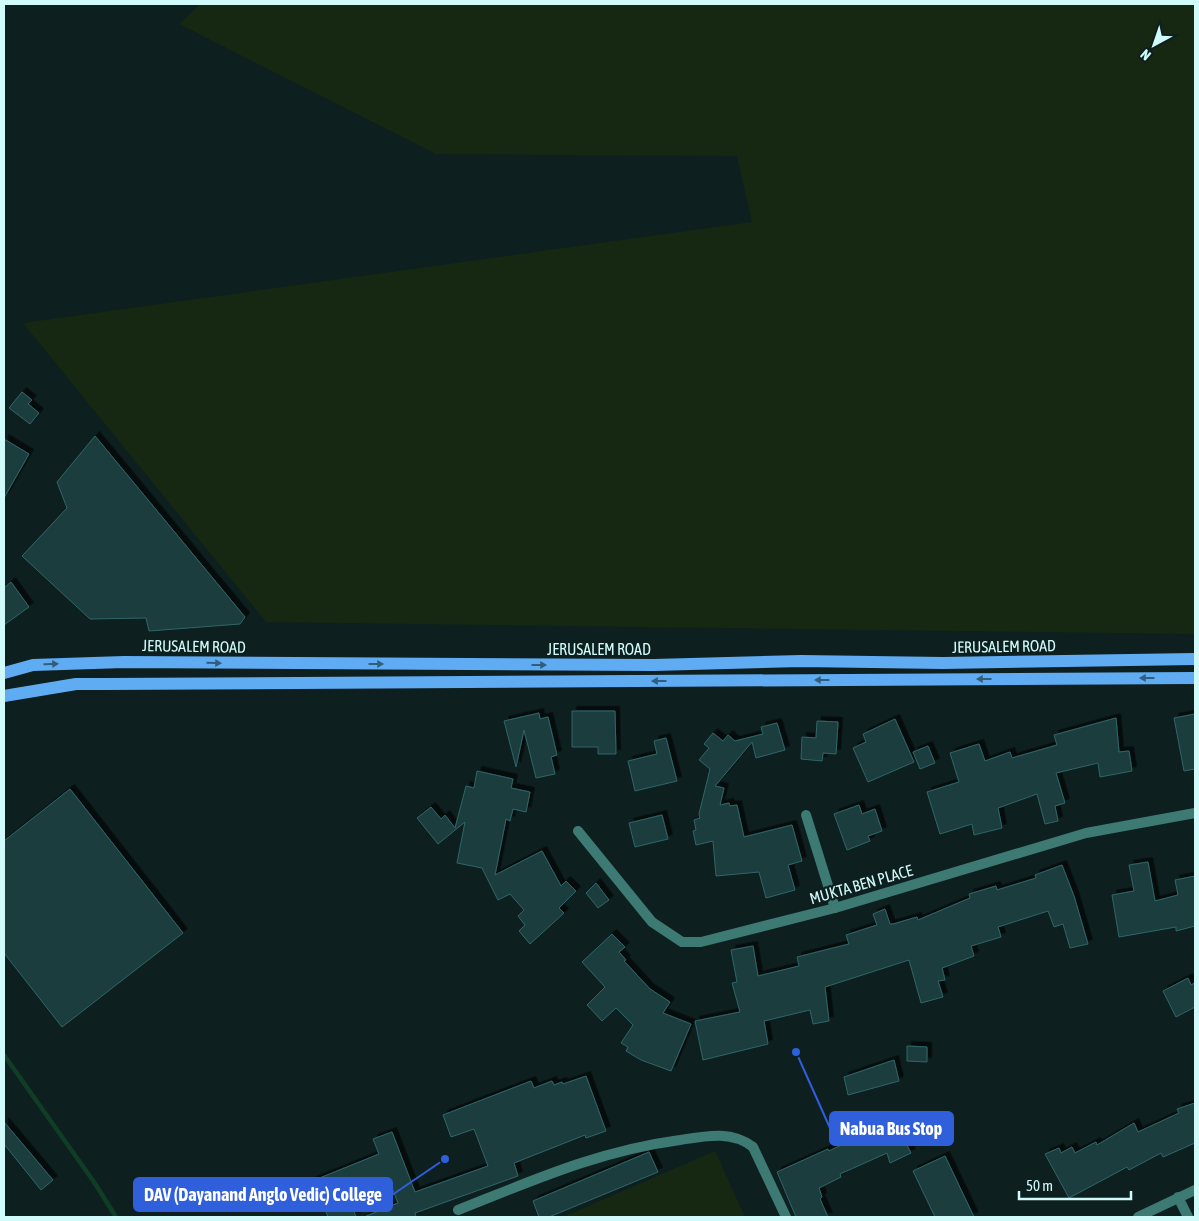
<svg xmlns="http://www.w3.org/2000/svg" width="1199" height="1221" viewBox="0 0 1199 1221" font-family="'Asap Condensed',sans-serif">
<defs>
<filter id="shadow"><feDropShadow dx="4.5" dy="-4.5" stdDeviation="0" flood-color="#0009"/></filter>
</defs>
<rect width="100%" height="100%" fill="#0e1f1f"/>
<g fill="#162812">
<polygon points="200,4 1195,4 1195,634 266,622 23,323 752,222 737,156 436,154 179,24"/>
<polygon points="715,1151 745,1217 563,1217"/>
</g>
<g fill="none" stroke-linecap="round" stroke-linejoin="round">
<polyline stroke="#0f3d25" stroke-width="4.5" points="4,1055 94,1182 116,1217"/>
</g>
<g fill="#1c3d3e" stroke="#2f6669" filter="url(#shadow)">
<polygon points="22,392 32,400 28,404 39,413 30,424 9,408"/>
<polygon points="95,436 245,617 240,624 149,631 146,618 90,619 22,556 67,508 57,482"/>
<polygon points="4,439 29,454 4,498"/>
<polygon points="11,582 29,607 4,625 4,588"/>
<polygon points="572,711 615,711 616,754 598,754 598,747 572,747"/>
<polygon points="539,713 540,719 548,717 557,755 551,757 555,774 536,778 524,730 516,767 504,721"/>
<polygon points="1195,714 1195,769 1184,771 1174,718"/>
<polygon points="1116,718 1119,752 1129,751 1132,771 1100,777 1098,763 1056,773 1065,803 1055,806 1058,821 1045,824 1037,794 998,808 1002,828 974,835 972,824 940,834 927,792 959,782 950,753 979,744 985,761 1010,752 1012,758 1057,745 1054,735"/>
<polygon points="895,719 914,762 868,782 853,748 866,742 863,734"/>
<polygon points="817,721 838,722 836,754 823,753 822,761 801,759 802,737 816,738"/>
<polygon points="777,723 785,750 756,758 752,742 715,786 724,788 720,805 729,803 730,806 737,805 744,837 792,825 802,861 788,865 795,890 766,898 759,872 716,876 713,841 696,845 693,831 696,830 694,820 700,818 699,814 710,769 699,760 709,748 704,744 713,733 723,741 728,735 735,741 763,734 761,727"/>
<polygon points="666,738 677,781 635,791 628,761 657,754 654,741"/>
<polygon points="928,746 935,763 920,769 913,752"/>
<polygon points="477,771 513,779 511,788 530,792 526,812 513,809 510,821 506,819 495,875 542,851 561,886 566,881 576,891 559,908 564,913 530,944 519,931 525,925 518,916 524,910 510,894 498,900 482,868 457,863 465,822 438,844 417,818 431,807 441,819 445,815 455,828 466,786 474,788"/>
<polygon points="70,789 183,933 62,1027 4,953 4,841"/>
<polygon points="859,805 862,814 875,809 882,831 868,836 870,841 847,850 834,814"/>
<polygon points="662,815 668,839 635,847 629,823"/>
<polygon points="1148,862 1155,901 1178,895 1175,880 1195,876 1195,926 1176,931 1176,927 1119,937 1112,895 1134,891 1129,865"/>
<polygon points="1062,865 1074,896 1088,944 1070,948 1063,924 1054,927 1048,911 998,927 1001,937 971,946 974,956 942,968 945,980 938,981 943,997 921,1003 909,960 825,987 829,1021 813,1024 810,1010 764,1021 768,1044 703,1060 695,1021 740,1012 732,983 737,982 731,950 753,946 758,976 799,966 797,957 849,944 846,935 877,925 873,914 885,909 890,924 893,924 917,917 918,920 970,898 969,894 996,886 997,890 1036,878 1035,875"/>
<polygon points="596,883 609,900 598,908 586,893"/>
<polygon points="612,934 625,947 619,952 626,960 624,961 650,989 670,1002 663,1013 691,1024 671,1071 641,1060 626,1051 628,1047 621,1043 633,1025 616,1008 602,1021 587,1005 605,987 582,962"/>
<polygon points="1188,978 1191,985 1195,983 1195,1007 1176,1017 1163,991"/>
<polygon points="907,1046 927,1047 927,1062 907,1061"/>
<polygon points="894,1060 899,1081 848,1095 844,1077"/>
<polygon points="586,1076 606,1131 586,1138 585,1135 514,1163 518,1176 415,1213 416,1217 364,1217 398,1203 389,1180 348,1196 356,1217 328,1217 322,1202 291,1211 285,1192 379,1154 373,1139 392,1132 415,1192 488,1166 474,1129 451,1137 443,1115 531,1081 534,1088 552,1081 554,1085 562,1082 563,1084"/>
<polygon points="1195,1103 1195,1143 1163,1157 1161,1153 1129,1170 1127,1167 1069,1198 1045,1154 1059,1148 1061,1153 1072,1147 1075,1153 1096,1142 1097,1145 1134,1123 1138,1132 1179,1113 1177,1109"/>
<polygon points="894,1120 911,1153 890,1163 887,1153 840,1174 841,1177 819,1188 822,1197 820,1199 828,1217 796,1217 777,1172 828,1149 829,1151"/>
<polygon points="4,1122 53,1180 41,1190 4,1144"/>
<polygon points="649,1152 658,1172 549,1217 539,1217 533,1201"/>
<polygon points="945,1156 974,1217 935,1217 913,1171"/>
</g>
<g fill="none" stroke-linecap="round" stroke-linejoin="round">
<g stroke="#3d7a74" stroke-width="10">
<polyline points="806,815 835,908"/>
<polyline points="578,831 652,922 682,942 701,942 835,908 1086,833 1195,813"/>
<polyline points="1178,1197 1188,1217"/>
<path d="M458,1210c76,-30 140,-59 222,-70 25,-4 52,-10 73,7l33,70"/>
<polyline points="1138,1217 1195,1190"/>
</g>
<g stroke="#5facf3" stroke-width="12">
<polyline points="4,673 33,665 124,662 654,665 801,661 943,663 1195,659"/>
<polyline points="4,696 76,684 104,684 1195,678"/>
</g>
</g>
<defs><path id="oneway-solid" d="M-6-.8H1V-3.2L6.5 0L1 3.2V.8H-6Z" transform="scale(1.25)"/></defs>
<g fill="#325e7e">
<use href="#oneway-solid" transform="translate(214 663) rotate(1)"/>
<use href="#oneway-solid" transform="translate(51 664) rotate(-2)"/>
<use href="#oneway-solid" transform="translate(376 664)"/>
<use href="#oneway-solid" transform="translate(539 665)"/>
<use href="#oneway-solid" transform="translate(1147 678) rotate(180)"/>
<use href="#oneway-solid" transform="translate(984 679) rotate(180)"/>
<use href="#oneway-solid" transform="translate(822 680) rotate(180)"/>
<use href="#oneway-solid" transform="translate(659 681) rotate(180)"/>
</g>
<g text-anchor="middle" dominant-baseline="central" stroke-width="4.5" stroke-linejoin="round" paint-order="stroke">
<g font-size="16" fill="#d0fbfa" stroke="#0e1f1f">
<text transform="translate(194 646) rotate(1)">JERUSALEM ROAD</text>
<text transform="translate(1004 646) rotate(-1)">JERUSALEM ROAD</text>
<text x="599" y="649">JERUSALEM ROAD</text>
<text transform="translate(861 884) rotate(-16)">MUKTA BEN PLACE</text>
</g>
</g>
<path fill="none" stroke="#2f5fdb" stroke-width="2" d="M796 1052L830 1128M445 1159L392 1195"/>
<g fill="#2f5fdb" stroke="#0e1f1f" stroke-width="2">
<circle cx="796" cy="1052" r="5"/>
<circle cx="445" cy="1159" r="5"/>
</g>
<g fill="#2f5fdb" stroke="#2f5fdb" stroke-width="2">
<rect x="830" y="1112" width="123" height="33" rx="5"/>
<rect x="134" y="1178" width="258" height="33" rx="5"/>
</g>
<g font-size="18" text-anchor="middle" font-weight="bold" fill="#fff">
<text x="891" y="1135">Nabua Bus Stop</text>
<text x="263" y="1201">DAV (Dayanand Anglo Vedic) College</text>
</g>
<rect width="1199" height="1221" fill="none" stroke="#d0fbfa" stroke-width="10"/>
<g transform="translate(1154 45) rotate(220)" stroke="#0e1f1f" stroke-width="4" paint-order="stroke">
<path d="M0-4L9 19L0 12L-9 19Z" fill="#d0fbfa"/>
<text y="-8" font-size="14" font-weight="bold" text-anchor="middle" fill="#d0fbfa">N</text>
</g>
<path d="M1019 1191v8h112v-8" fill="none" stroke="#d0fbfa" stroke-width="2.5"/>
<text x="1026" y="1191" font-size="15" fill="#d0fbfa" stroke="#0e1f1f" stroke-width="4" paint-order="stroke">50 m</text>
</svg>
